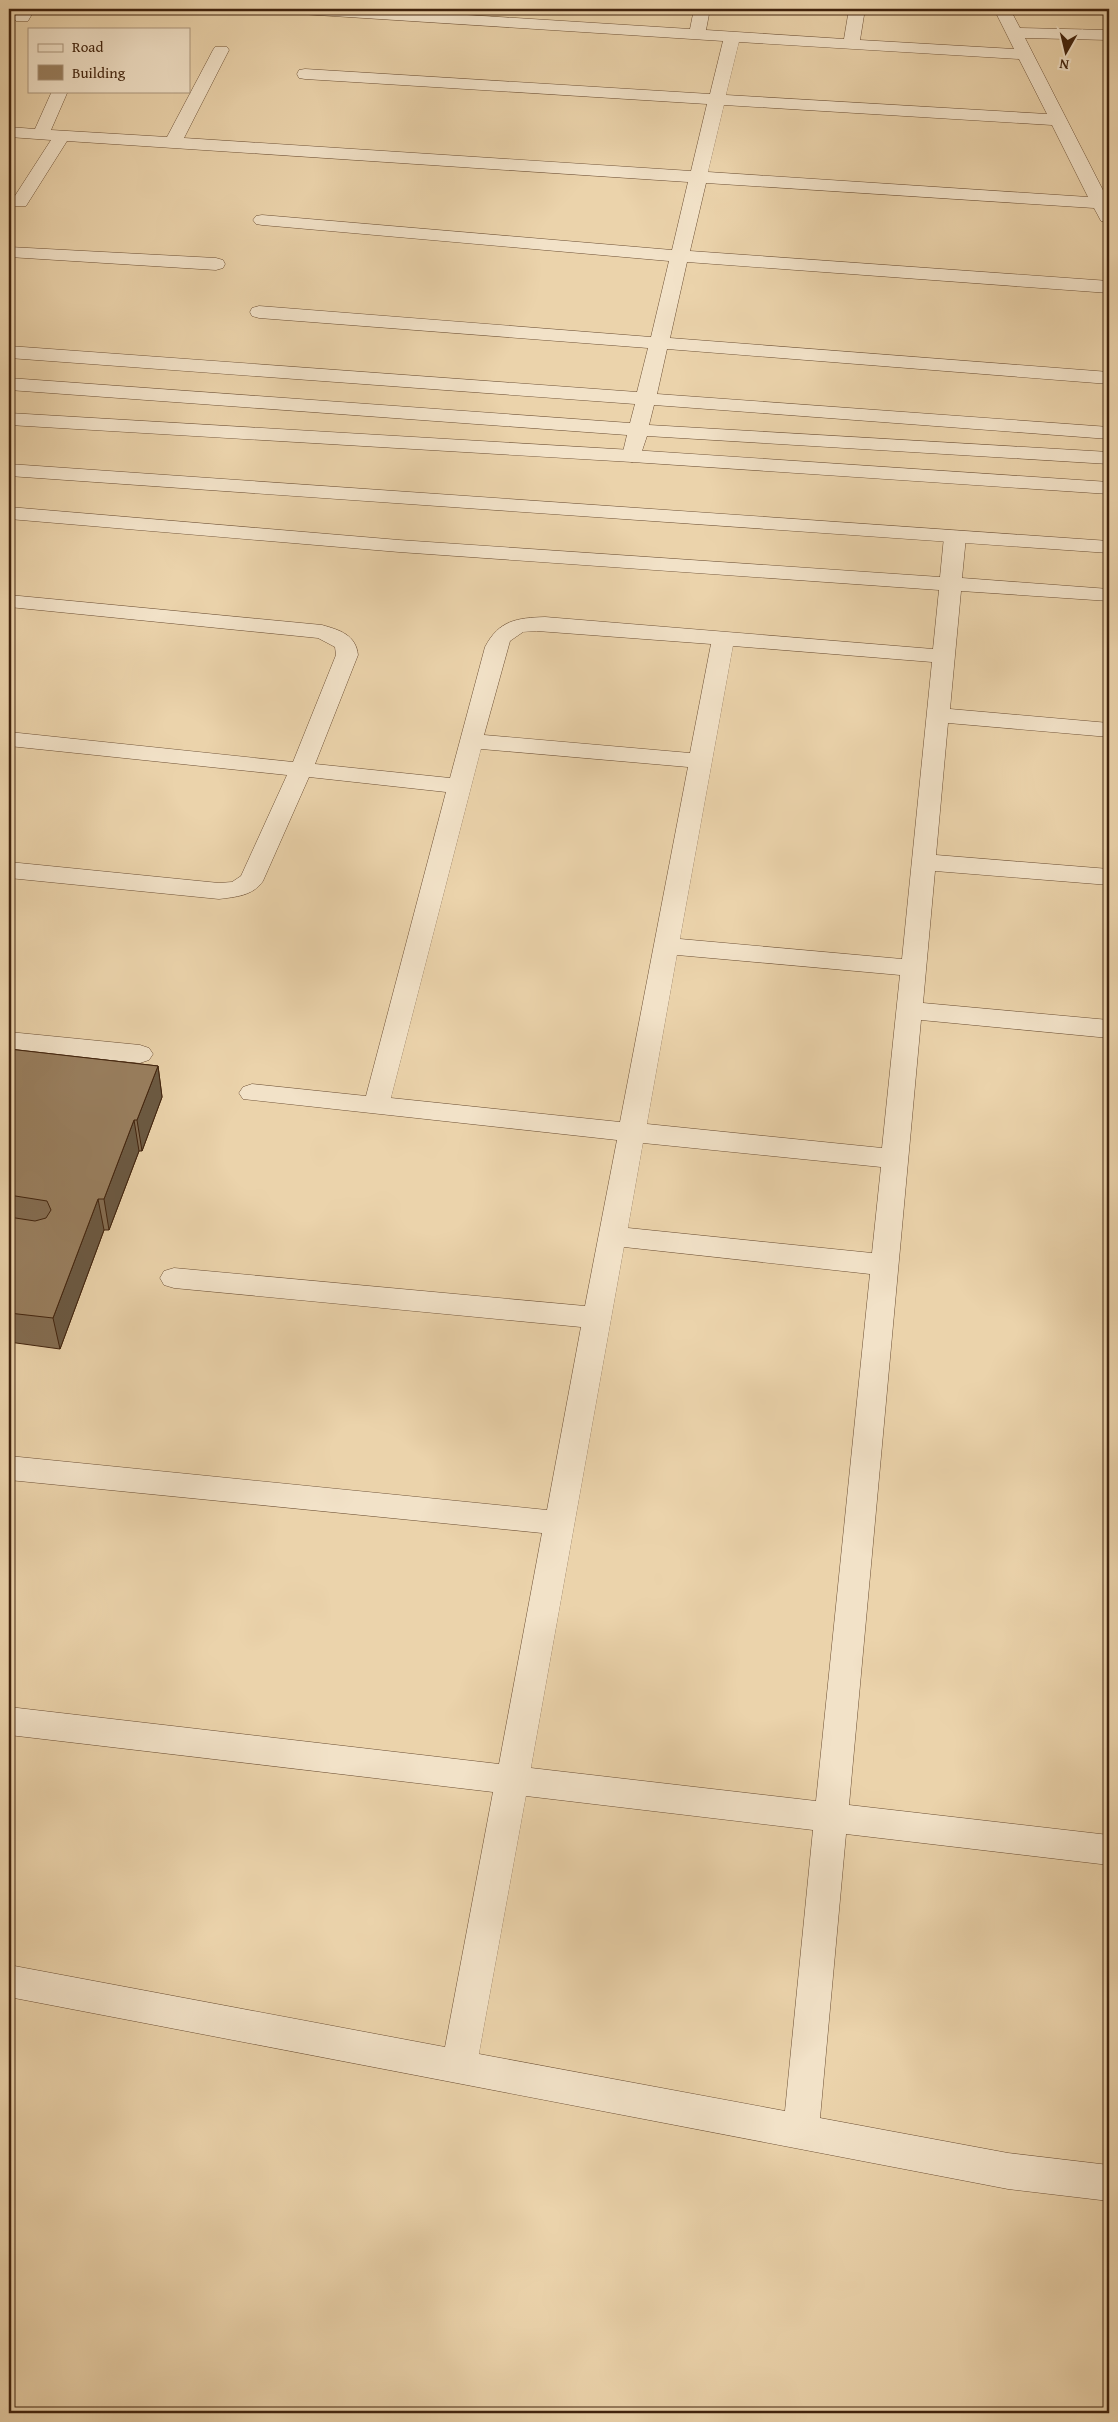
<svg xmlns="http://www.w3.org/2000/svg" width="1118" height="2422" viewBox="0 0 1118 2422" font-family="'Gentium Book Plus',serif">
<rect width="100%" height="100%" fill="#ebd3ab"/>
<filter id="stains"><feTurbulence type="fractalNoise" baseFrequency=".004" numOctaves="4"/><feColorMatrix values="0 0 0 0 .2 0 0 0 0 .09 0 0 0 0 .02 0 0 0 .5 -.17"/></filter>
<radialGradient id="worn" r=".72"><stop offset=".6" stop-color="#630" stop-opacity="0"/><stop offset="1" stop-color="#630" stop-opacity=".3"/></radialGradient>
<g fill="none" stroke-linecap="round" stroke-linejoin="round">
<g stroke="#6c4f34" stroke-width="1">
<g id="minor">
<polygon points="19,9 35,9 28,21 16,21 14,18"/>
<path d="M293,9h80l317,20 4,-20h16l-4,21 138,9 5,-30h16l-5,31 154,9 -20,-40h16l10,19 89,2v10l-84,-2 82,160 2,1v23l-8,-1 -7,-13 -388,-25 -16,68 419,30v12l-422,-31 -17,76 439,34v12l-442,-35 -10,45 452,33v12l-455,-34 -5,20 460,27v12l-462,-28 -8,24 -7,2 -7,-2 -3,-4 5,-21 -618,-45v-12l621,45 5,-19 -626,-46v-12l628,46 11,-44 -389,-30 -7,-2 -2,-4 2,-4 7,-2 392,31 18,-76 -407,-36 -6,-1 -3,-4 3,-4 6,-1 410,35 16,-68 -621,-41 -41,65h-12l-3,-4 40,-62 -42,-3v-10l26,2 17,-38h16l-17,39 116,7 46,-87 2,-3h12l2,3 -45,88 507,33 16,-67 -402,-25 -6,-1 -2,-4 2,-4 6,-1 405,25 13,-53 -422,-27 -6,-2zM739,42l280,17 28,55 -321,-19zM724,105l328,20 36,72 -380,-25z"/>
<polygon points="9,247 216,258 223,260 225,264 223,268 216,270 9,257"/>
<path d="M9,507l390,33 541,37 4,-40 4,-4 7,-2 7,2 4,4 -4,41 147,11v12l-148,-10 -11,118 159,14v14l-161,-14 -12,132 173,14v16l-174,-14 -12,132 186,17v18l-188,-18 -72,785 260,30v30l-263,-31 -26,284 188,35 101,12v36l-101,-12 -999,-192v-32l436,82 48,-255 -484,-57v-28l490,57 43,-231 -533,-53v-24l538,54 34,-183 -407,-39 -10,-3 -4,-7 4,-7 10,-3 411,38 32,-166 -374,-41 -4,-6 4,-6 9,-3 114,12 80,-304 -137,-15 -46,104c-10,15 -28,16 -44,18l-210,-21v-16l210,21 13,-1 9,-6 46,-101 -278,-29v-14l284,30 43,-107 -1,-8 -17,-9 -309,-31v-12l313,30c18,5 34,10 36,30l-43,109 135,14 35,-131c14,-27 32,-29 60,-30l388,32 6,-59 -540,-38 -390,-33zM537,631l174,13 -21,109 -206,-18 26,-94 13,-9zM733,646l199,16 -30,297 -222,-20zM481,749l207,18 -68,355 -229,-24zM677,955l223,20 -18,173 -235,-24zM643,1143l238,24 -9,86 -244,-25zM624,1247l246,27 -54,527 -285,-33zM526,1796l287,34 -28,281 -306,-57z"/>
<polygon points="9,1032 140,1045 149,1048 153,1054 149,1060 140,1063 9,1050"/>
</g>
</g>
<g stroke="#6c4f34" stroke-width="1">
<g id="tertiary">
<polygon points="9,413 632,450 1109,482 1109,494 632,462 9,425"/>
<polygon points="9,464 1109,541 1109,553 9,476"/>
</g>
</g>
<use href="#minor" fill="#f2e2c8" fill-rule="evenodd"/>
<use href="#tertiary" fill="#f2e2c8" fill-rule="evenodd"/>
</g>
<polygon fill="#846d52" stroke="#41230d" points="9,1049 158,1066 162,1097 142,1151 139,1151 109,1230 104,1230 60,1349 9,1342"/>
<g fill="#6b5942" stroke="#41230d">
<polygon points="158,1066 162,1097 142,1151 137,1120"/>
<polygon points="134,1120 139,1151 109,1230 104,1199"/>
<polygon points="98,1199 104,1230 60,1349 53,1318"/>
</g>
<polygon fill="#997f5f" stroke="#41230d" points="9,1049 158,1066 137,1120 134,1120 104,1199 98,1199 53,1318 9,1313 9,1217 35,1221 46,1218 51,1210 47,1201 9,1195"/>
<rect width="1118" height="2422" fill="none" stroke="#ebd3ab" stroke-width="30"/>
<rect x="10" y="10" width="1098" height="2402" fill="none" stroke="#41230d" stroke-width="2.5"/>
<rect x="15" y="15" width="1088" height="2392" fill="none" stroke="#41230d"/>
<rect x="28" y="28" width="162" height="65" fill="#f2e2c8" stroke="#ab967d"/>
<rect x="38" y="44" width="25" height="8" fill="#f2e2c8" stroke="#ab967d"/>
<text x="72" y="52" font-size="15" fill="#41230d">Road</text>
<rect x="38" y="65" width="25" height="15" fill="#997f5f" stroke="#ab967d"/>
<text x="72" y="78" font-size="15" fill="#41230d">Building</text>
<g transform="translate(1066 52) rotate(188)" stroke="#f2e2c8" stroke-width="4" paint-order="stroke">
<path d="M0-4L9 19L0 12L-9 19Z" fill="#41230d"/>
<text y="-8" font-size="14" font-weight="bold" text-anchor="middle" fill="#41230d">N</text>
</g>
<rect width="100%" height="100%" filter="url(#stains)"/>
<rect width="100%" height="100%" fill="url(#worn)"/>
</svg>
